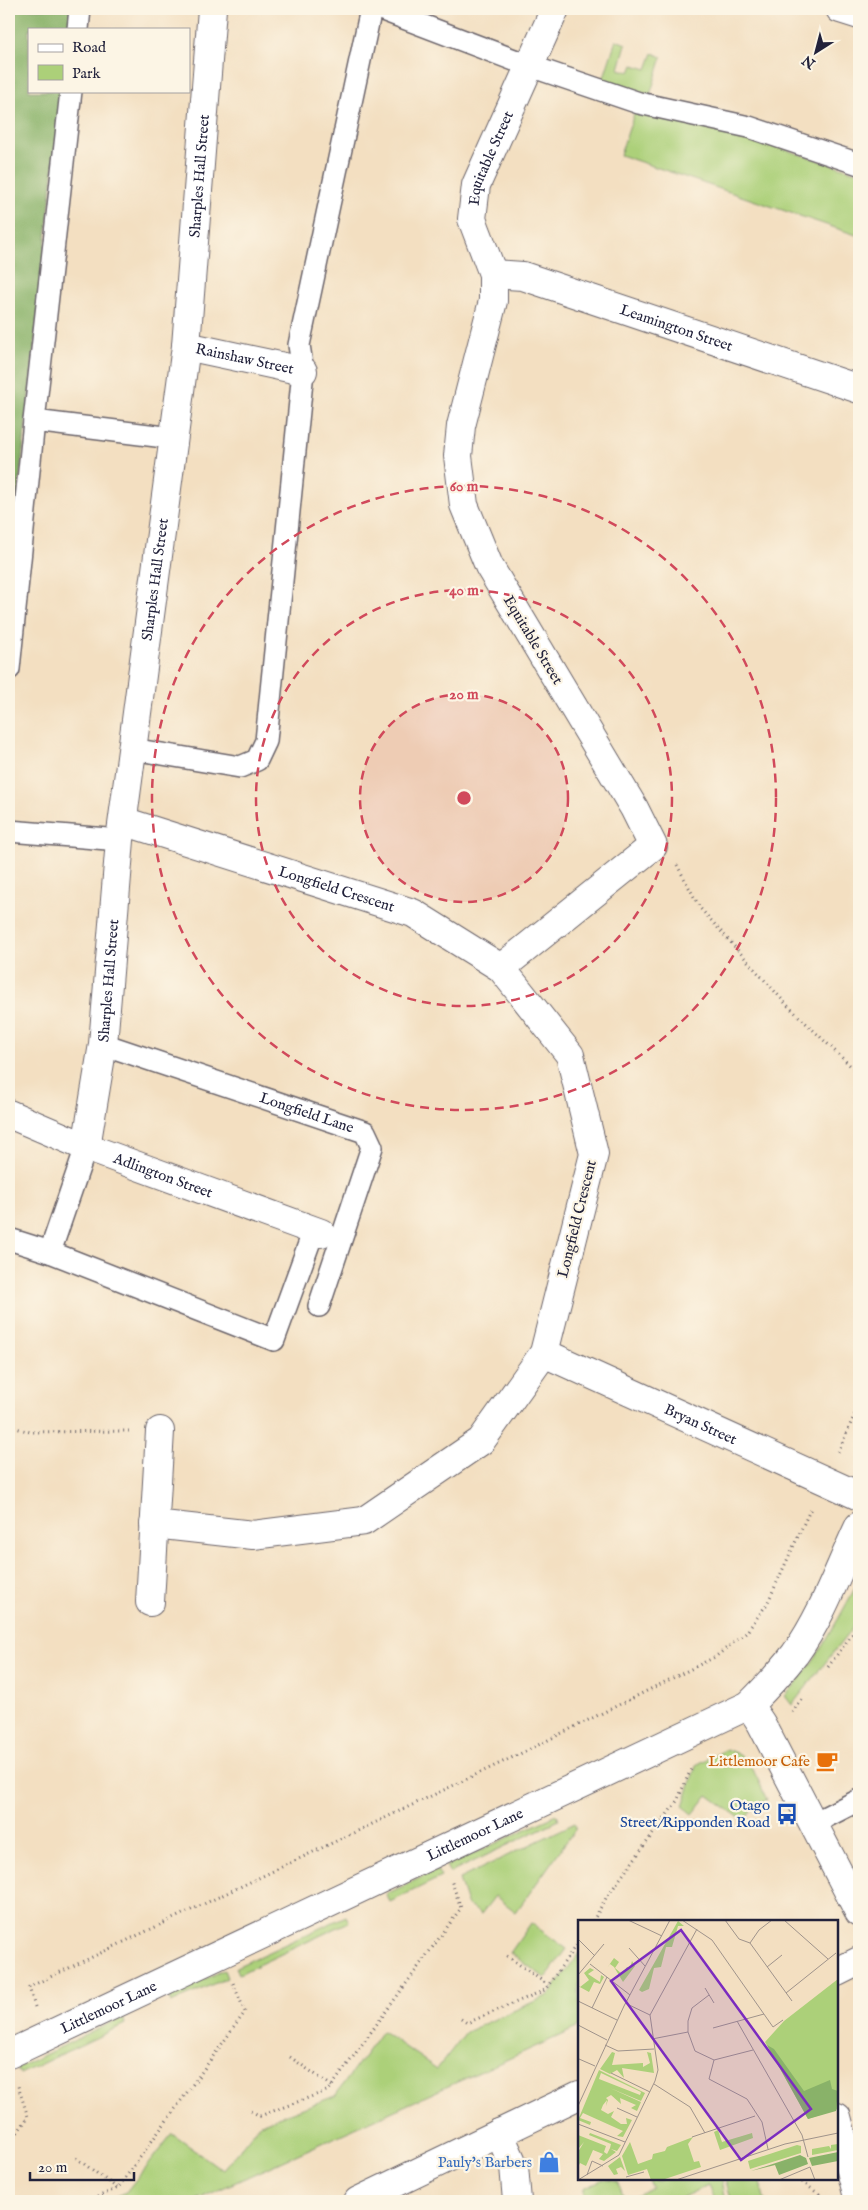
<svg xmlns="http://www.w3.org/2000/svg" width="868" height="2210" viewBox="0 0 868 2210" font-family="'IM FELL English',serif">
<rect width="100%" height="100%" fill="#fcf5e5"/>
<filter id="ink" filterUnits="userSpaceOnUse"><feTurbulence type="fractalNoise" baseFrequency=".02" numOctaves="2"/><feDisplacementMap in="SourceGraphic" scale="10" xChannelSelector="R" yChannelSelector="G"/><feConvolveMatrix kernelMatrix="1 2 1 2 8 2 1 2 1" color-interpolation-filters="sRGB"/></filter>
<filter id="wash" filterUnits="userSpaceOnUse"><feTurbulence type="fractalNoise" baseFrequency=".0096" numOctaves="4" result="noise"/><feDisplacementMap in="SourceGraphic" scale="20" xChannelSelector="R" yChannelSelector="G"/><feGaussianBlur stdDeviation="1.12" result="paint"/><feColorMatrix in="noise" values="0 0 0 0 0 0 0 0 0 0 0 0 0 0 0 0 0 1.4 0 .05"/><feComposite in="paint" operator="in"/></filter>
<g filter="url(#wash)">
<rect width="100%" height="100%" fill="#f3dfc1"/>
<g fill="#acd079" stroke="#67795a">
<polygon points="616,40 626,44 619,69 630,72 633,65 647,69 653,53 662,57 650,95 603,80"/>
<polygon points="643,109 758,141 859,173 859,236 620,155 635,111"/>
<path d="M859,1581v32l-8,17 -59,75 -7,-9c33,-36 50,-72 74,-115z"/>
<path d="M725,1750c25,2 33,31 42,50l-12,6 -11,15 -36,-26 -15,19 -10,-8 13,-41z"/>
<polygon points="557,1815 559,1820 450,1873 446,1866"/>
<polygon points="575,1823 576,1828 516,1912 495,1896 481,1914 467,1904 459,1879"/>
<polygon points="437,1870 441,1877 390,1902 386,1894"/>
<polygon points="346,1916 349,1922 239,1974 236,1967"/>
<polygon points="531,1923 567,1949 545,1978 510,1953"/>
<polygon points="579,1953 579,2027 194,2201 103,2201 126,2192 172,2134 223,2170 260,2124 335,2096 382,2031 437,2069 466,2032 549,1995"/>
<polygon points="224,1970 227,1978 171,2003 168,1996"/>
<polygon points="123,2017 125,2024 20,2074 17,2068"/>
<polygon points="603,2179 617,2182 627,2200 652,2187 648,2179 659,2181 663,2179 722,2179 726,2201 715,2201 708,2185 675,2201 584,2201 584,2188"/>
<polygon points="725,2179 759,2179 765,2201 732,2201"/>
</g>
<polygon fill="#89b269" stroke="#566a52" points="9,9 71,9 69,29 29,29 29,91 62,91 9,579"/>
</g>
<g filter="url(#ink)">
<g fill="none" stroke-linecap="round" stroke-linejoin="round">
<g stroke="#6b646a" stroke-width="24">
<g id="lane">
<polyline points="380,9 530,66 639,103 749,127 859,164"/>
<polyline points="78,29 80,9"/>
<polyline points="34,421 71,91"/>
<polyline points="9,669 34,421 173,438"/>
<polyline points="132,749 240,767 257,760 266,741 303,371 299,345 371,9"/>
<polyline points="9,831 120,840"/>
<path id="s1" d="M103,1044l262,88 7,15 -53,159"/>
<polyline points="9,1239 50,1252 274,1340 314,1230"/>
<polyline points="50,1252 86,1147"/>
<polyline points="814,1823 859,1800"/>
</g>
</g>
<g stroke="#6b646a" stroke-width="30">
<g id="street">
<path id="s2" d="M493,274l30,2 336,113"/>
<path id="s3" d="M186,346l117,25"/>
<path id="s4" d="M123,821l290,92 88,55 69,87 24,99 -50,199 -63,88 -117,80 -111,14 -99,-11"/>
<path id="s5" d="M501,968l152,-122 -19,-38 -145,-242 -25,-61 -6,-49 3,-30 32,-125v-27l-21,-55 4,-34 79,-176"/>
<path id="s6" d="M9,1114l77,33 235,86"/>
<path id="s7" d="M86,1147l17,-103 17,-204 66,-494 26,-337"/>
<path id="s8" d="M544,1353l315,143"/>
<polyline points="150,1602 160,1431"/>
<polyline points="749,1705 761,1723 859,1912"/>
<path id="s9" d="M9,2054l740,-349c16,-16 32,-33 46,-51 28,-39 44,-86 64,-128"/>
<polyline points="837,2117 859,2201"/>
<polyline points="499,2133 514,2166 517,2201"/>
</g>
</g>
<g stroke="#6b646a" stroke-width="30">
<g id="primary">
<polyline points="840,9 859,15"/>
<polyline points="837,1972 859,1961"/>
<polyline points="358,2201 579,2095"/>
</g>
</g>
<g stroke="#6b646a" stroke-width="3" stroke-dasharray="1 4" stroke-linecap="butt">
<polyline points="677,865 700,908 786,1004 859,1074"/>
<polyline points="9,1426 30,1432 129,1431"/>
<polyline points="838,1452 859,1405"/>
<polyline points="828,1667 859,1625"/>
<polyline points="792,1712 802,1699"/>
<polyline points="593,1921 606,1898 677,1801 692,1767"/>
<polyline points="507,1956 548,1985"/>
<polyline points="35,2007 29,1987 528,1750 715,1657 746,1633 767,1604 811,1508"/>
<polyline points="461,2019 467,2023 545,1990 579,1941"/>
<polyline points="290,2057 332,2086"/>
<polyline points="251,2111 260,2116 329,2090 461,1908 451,1880"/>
<polyline points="9,2145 28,2117 17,2083"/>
<polyline points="76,2158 117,2188"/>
<polyline points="798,2179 819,2194 816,2201"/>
<polyline points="88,2201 118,2188 245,2012 233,1983"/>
</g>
<use href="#lane" stroke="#fff" stroke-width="21"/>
<use href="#street" stroke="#fff" stroke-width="28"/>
<use href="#primary" stroke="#fff" stroke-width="28"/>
</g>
</g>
<circle cx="464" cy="798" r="104" fill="#d1495b" fill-opacity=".12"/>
<g fill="none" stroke="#d1495b" stroke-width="2.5" stroke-dasharray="9 6">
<circle cx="464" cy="798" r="104"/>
<circle cx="464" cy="798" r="208"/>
<circle cx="464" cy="798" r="312"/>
</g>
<defs>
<g id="cafe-bare" transform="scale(1.725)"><path d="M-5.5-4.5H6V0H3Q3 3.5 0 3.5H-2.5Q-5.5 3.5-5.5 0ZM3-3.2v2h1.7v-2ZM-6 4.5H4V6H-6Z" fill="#e8710a" stroke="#fcf5e5" stroke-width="2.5" paint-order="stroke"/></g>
<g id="bus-bare" transform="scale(1.725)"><path d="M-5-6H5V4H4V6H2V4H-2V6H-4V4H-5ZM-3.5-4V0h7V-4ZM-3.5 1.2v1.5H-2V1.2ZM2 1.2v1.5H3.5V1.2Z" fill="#1a4fb4" stroke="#fcf5e5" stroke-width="2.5" paint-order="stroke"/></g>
<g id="shop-bare" transform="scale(1.725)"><path d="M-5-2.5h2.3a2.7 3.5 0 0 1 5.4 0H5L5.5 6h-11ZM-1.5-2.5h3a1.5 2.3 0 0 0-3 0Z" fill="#3f7fe0" stroke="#fcf5e5" stroke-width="2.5" paint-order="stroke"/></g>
</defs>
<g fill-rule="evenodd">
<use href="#cafe-bare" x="827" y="1761"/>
<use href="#bus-bare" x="787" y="1814"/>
<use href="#shop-bare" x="549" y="2162"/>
</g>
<g text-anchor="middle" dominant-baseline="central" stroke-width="4.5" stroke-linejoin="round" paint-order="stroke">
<g font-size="15" fill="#22223b" stroke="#fcf5e5">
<text stroke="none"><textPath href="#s5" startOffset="944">Equitable Street</textPath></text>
<text stroke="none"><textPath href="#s7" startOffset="978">Sharples Hall Street</textPath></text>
<text stroke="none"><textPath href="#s2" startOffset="192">Leamington Street</textPath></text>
<text stroke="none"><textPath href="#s3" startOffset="60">Rainshaw Street</textPath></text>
<text stroke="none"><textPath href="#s7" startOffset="572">Sharples Hall Street</textPath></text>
<text transform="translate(533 640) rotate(59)">Equitable Street</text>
<text stroke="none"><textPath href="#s4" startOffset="224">Longfield Crescent</textPath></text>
<text stroke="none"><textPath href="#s7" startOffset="168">Sharples Hall Street</textPath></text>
<text stroke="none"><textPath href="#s1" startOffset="215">Longfield Lane</textPath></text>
<text stroke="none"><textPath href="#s6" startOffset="166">Adlington Street</textPath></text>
<text transform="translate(577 1219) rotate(-76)">Longfield Crescent</text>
<text stroke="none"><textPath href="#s8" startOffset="172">Bryan Street</textPath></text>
<text stroke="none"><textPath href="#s9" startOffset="515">Littlemoor Lane</textPath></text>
<text stroke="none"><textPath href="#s9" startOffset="110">Littlemoor Lane</textPath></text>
</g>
<g font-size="15" fill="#c56008" stroke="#fcf5e5" text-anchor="end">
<text x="810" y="1761">Littlemoor Cafe</text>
</g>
<g font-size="15" fill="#164399" stroke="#fcf5e5" text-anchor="end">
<text x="770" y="1805">Otago<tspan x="770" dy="17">Street/Ripponden Road</tspan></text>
</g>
<g font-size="15" fill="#366cbe" stroke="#fcf5e5" text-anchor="end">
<text x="532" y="2162">Pauly's Barbers</text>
</g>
</g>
<g transform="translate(578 1920)">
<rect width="260" height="260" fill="#f3dfc1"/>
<path d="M100,1l6,5h-6l-6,21h-6l-5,20 -7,1 -5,21 -7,3 -3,-2zM36,38l5,4 -4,6 7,6 5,-7 3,1 2,-7 3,5 -12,16 -9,-15 -4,-3 -3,4zM12,48l4,2 -6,4 12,8 1,-7 3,2 -4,7 -6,-2 -5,10 -11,-6v-1l2,2 9,-7 -5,-7zM260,59v130l-30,10 -43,-77 19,-21zM34,132l3,1 -3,12 31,-2v4l7,-4 -3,-11 4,1 3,20 -32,-5 2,10 -7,-8 -7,4 -10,-5zM21,150l46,23 -4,8 -31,-13 31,14 -4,9 -6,-3 5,-3 -16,-7 1,6 -10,-9 -5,3 2,2 -2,6 1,-6 -4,5 -2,5 7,4 6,-3 -3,6 10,7h6l-1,-6 6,2 -9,17 -6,-1 6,-5 -40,-18 -3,5 11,4 -1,3 -12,-5zM23,153l40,19 -1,3 -41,-16zM140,210l4,12 30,-9 1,5 -33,12 -6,-18zM12,213l31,12 -4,6 -6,-2 5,3 -12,9 -5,-2 4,-5 -10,-4 -7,16 -6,-3 -2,4v-15l6,-10 -6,7v-14l28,11 -2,6 3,2 3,-6 1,-4 -22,-9zM115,217l-5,7 6,18 5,-1 2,6 -39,13h-11l-4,-11 -19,6 -6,-19 8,-14 8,22 14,-5 1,-5 12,-3 2,-4zM260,224v6l-26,5v-6l17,-3 2,3v-4zM219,225l4,1v7l-51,16 -2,-8zM42,237l5,14 -4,-4 -5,2 2,5 -4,1 -6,-9z" fill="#acd079" fill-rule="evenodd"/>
<path d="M189,125l7,4 30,42 26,-11 2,9 6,2 -2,20 -28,8zM260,232v9l-26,5 -3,-8zM222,235l6,3 2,6 -29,11 -4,-10 -24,6z" fill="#89b269"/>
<path fill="none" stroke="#9f938b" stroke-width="1" d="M50,0l34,16M104,0l30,20 61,87 10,-7M147,0l14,19 11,4M206,0l44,39M0,19l17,17M172,23l42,58M172,23l9,-13 13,-10M51,28l16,18M12,44l40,31M189,47l15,-12M0,55l26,-31M127,68l9,15M208,73l50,-40M131,75l-17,13 -4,13v11l7,19 19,9 39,-10M0,81l39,19M47,83l25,12M14,88l15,-31M159,101l65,114 6,22M0,105l29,15M135,108l51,-14M74,119l36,-7M27,125l13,6 36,-2M1,139l16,7M136,140l-5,19 38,20 15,23 6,27M33,153l39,19M76,164l36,23 15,26M0,186l46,-100 46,-86M39,188l20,9M0,204l47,18M114,217l63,-21M9,255l5,-14 11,5M48,257l18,-5M0,260l41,-25 36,-74 3,-11 -8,-55 47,-86M98,260l109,-36 53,-11M201,260l31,-13 5,13"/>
<path fill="#7b2cbf" fill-opacity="0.15" stroke="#7b2cbf" stroke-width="2.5" d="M103,10l130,179 -70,51 -130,-179z"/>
<rect width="260" height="260" fill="none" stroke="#22223b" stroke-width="2.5"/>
</g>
<circle cx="464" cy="798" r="8" fill="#d1495b" stroke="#fcf5e5" stroke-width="2.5"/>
<g font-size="15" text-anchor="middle" font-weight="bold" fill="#d1495b" stroke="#fcf5e5" stroke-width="4.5" stroke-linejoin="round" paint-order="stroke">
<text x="464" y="491">60 m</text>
<text x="464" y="595">40 m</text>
<text x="464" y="699">20 m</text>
</g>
<rect width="868" height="2210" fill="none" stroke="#fcf5e5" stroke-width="30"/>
<rect x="28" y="28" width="162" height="65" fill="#fcf5e5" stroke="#a5a1a1"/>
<rect x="38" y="44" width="25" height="8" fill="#ffffff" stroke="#a5a1a1"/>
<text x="72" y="52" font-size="15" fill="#22223b">Road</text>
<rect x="38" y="65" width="25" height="15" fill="#acd079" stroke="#a5a1a1"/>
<text x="72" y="78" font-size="15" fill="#22223b">Park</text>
<g transform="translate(816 52) rotate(216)" stroke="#fcf5e5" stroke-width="4" paint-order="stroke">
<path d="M0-4L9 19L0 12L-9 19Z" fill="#22223b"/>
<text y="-8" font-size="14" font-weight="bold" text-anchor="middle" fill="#22223b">N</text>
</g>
<path d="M30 2172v8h104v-8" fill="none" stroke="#22223b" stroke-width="2.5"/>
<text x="38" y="2172" font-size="15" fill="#22223b" stroke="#fcf5e5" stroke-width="4" paint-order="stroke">20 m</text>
</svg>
